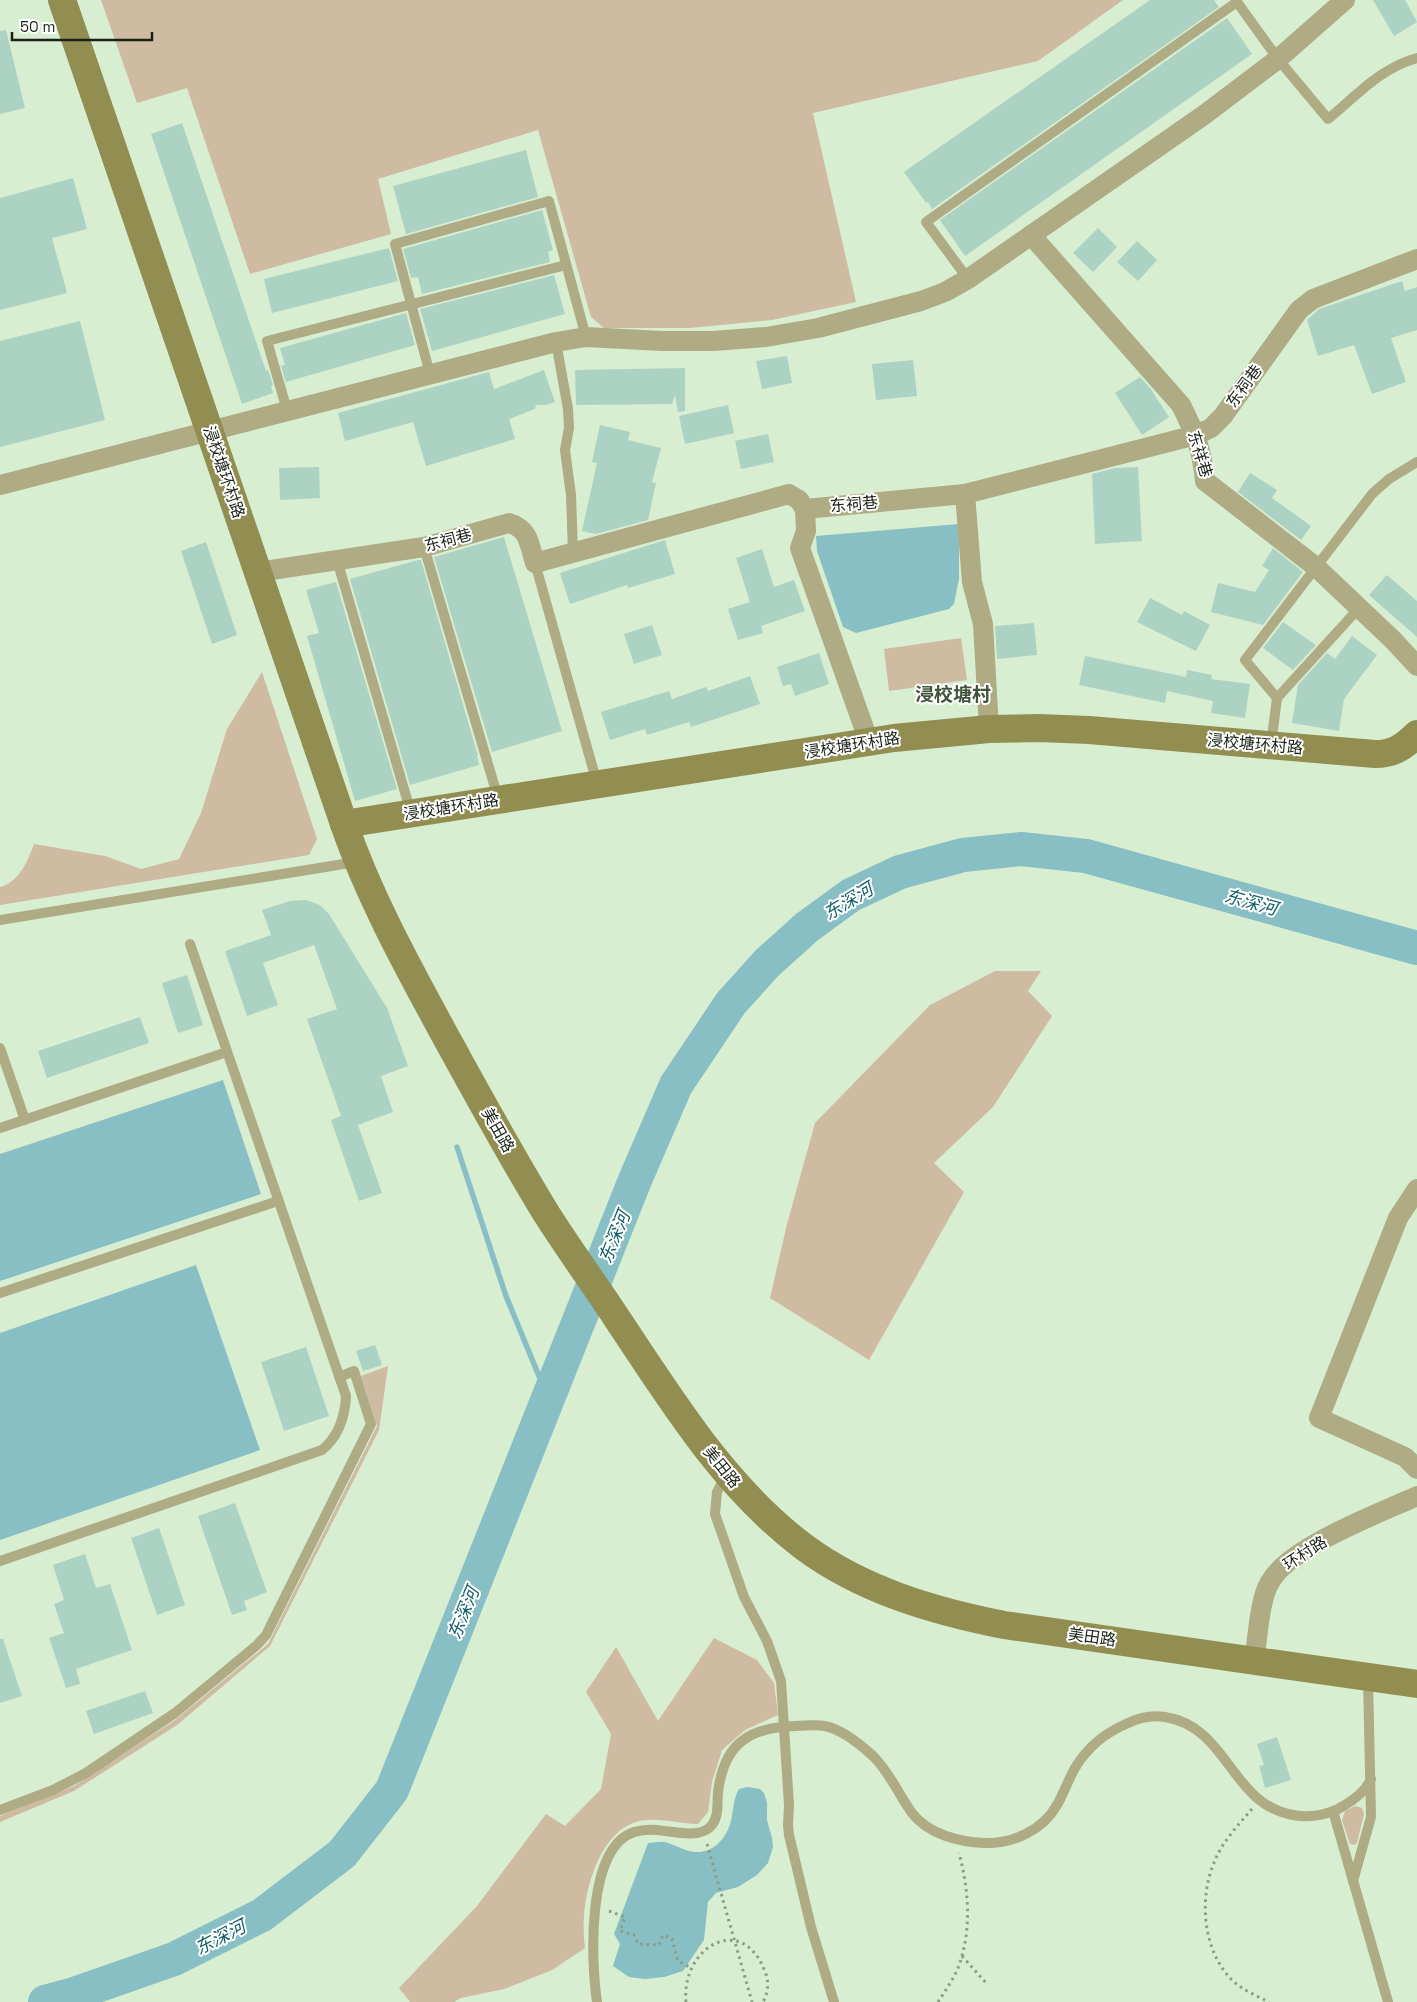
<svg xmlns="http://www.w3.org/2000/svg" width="1417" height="2002" viewBox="0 0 1417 2002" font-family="'Space Grotesk','Noto Sans SC',sans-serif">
<rect width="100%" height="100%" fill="#d8eed1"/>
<g fill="#cfbaa2">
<polygon points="101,0 1123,0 1038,61 813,113 856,302 772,320 690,328 604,328 591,317 538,130 378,179 391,234 250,274 187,88 137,103"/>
<polygon points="961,638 967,680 889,691 884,649"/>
<path d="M262,672l55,167 -8,16 -309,50v-18c19,-5 28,-26 34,-43l71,12 36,13 38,-10 22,-46 26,-84z"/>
<polygon points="995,971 1041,971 1028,991 1052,1016 993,1107 934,1163 964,1192 869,1360 770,1298 787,1224 815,1123 930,1005"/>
<polygon points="388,1366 379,1430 270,1646 177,1725 74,1791 0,1822 0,1816 74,1786 174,1721 268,1644 377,1426 361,1376"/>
<path d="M714,1638l43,22 17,23 4,32 -33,15 -23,20 -10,32 -4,30 -10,12c-16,0 -33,-5 -50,-4 -43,1 -62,61 -64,98 -1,10 0,20 1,30l-33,22 -48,19 -43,9 -7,4h-44l-11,-14 78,-82 69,-92 19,12 36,-37 10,-55 -25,-42 30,-45 42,74z"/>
<polygon points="1355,1806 1362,1808 1364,1814 1357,1843 1354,1845 1350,1844 1342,1820 1345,1811"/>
</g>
<g fill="#88bfc5">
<polygon points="959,524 959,579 954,604 949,609 856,633 843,627 817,551 816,536"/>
<polygon points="223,1080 261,1194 0,1281 0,1154"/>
<polygon points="196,1265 260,1450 0,1540 0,1333"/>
<path d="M748,1787l12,2 4,4 3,10v17l5,18 1,9 -5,16 -11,12 -19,12 -22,6 -8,9 -4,38 -21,31 -19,6 -19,2 -16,-2 -16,-11 7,-22 -6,-10 34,-91c5,0 11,-2 16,-1 7,1 15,6 22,8 20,7 36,-5 43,-23 5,-12 3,-27 10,-38z"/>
</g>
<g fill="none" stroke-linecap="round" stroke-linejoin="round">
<polyline stroke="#88bfc5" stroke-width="5.5" points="457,1147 506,1296 548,1398"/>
<polyline stroke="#88bfc5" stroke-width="34" points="45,2002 71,1995 174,1959 262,1915 342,1854 392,1790 635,1180 676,1085 731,1003 767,963 807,927 851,895 900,872 963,855 1021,849 1086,856 1417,948"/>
</g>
<g fill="#acd2c4">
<polygon points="1150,0 1214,0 1219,7 932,209 928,202 926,203 904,172"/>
<polygon points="1373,0 1405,0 1417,22 1394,36"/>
<polygon points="1227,18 1252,54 965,256 940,220"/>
<polygon points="6,30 25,108 0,114 0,31"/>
<polygon points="182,123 266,371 268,370 273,385 271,386 273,393 242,404 151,134"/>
<polygon points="526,150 538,197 406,234 393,186"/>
<polygon points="73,178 87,229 52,238 67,293 0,310 0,198"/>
<polygon points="542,210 553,250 548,252 550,262 422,294 418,277 411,278 403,249"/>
<polygon points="1098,228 1117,247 1093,272 1073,253"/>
<polygon points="1137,241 1157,260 1138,281 1117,262"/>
<polygon points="389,248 398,281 272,313 264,279"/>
<polygon points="554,275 565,314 432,351 420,309"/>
<polygon points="1402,281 1405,291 1417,287 1417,330 1391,338 1406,382 1372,394 1354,345 1318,356 1307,320 1319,309"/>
<polygon points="406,313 415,345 286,382 281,366 285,365 280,348"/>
<polygon points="80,321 105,420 0,447 0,341"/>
<polygon points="787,356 792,383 762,389 756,361"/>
<polygon points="913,360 917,396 876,400 872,364"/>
<polygon points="685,368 685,411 678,412 675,395 672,404 576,405 575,370"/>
<polygon points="544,370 555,402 546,405 536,405 535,409 509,419 515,439 426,466 413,422 345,441 338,413 489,372 494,389"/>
<polygon points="1140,377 1150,388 1169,417 1142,435 1115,393"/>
<polygon points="728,405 734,433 685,444 679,416"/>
<polygon points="600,425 630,432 628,440 661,448 652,482 656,483 648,520 596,534 582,531 597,463 592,462"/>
<polygon points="768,434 774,462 741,469 735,441"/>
<polygon points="319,467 320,498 280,500 279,468"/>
<polygon points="1138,467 1142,541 1095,544 1092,474 1115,468"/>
<polygon points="1250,473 1277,490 1272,498 1311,526 1301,540 1238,492"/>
<polygon points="504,537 562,731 492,752 434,557"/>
<polygon points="665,540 675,574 628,588 627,585 570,604 560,573"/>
<polygon points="206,542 237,635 212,644 181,551"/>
<polygon points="1273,548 1303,572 1263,625 1211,612 1218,583 1255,592 1269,570 1262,566"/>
<polygon points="762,549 774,587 794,580 805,611 761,626 763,633 738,640 728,609 750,602 736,558"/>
<polygon points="418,560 421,560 478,756 477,756 479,765 410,785 350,579"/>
<polygon points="1387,575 1417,601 1417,637 1369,595"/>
<polygon points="336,582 397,789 355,801 307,636 319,633 306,590"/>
<polygon points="1150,598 1182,615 1184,611 1210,625 1196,651 1137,622"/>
<polygon points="1283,622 1316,645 1293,670 1263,648"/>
<polygon points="1034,623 1037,655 997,659 995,626"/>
<polygon points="652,625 662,655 634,664 624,634"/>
<polygon points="1352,636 1377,655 1344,699 1339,731 1292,723 1298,685 1327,653 1335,659"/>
<polygon points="819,653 829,684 795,696 791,684 783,686 777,667"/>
<polygon points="1085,656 1186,677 1187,670 1212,675 1211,679 1250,684 1245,718 1211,713 1213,701 1167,691 1165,703 1079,685"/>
<polygon points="750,676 760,704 691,727 689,722 647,735 645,729 610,740 601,712 669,691 672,699 706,687 708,691"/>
<polygon points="306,900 320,905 329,914 387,1008 408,1066 381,1076 393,1112 358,1125 382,1193 359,1201 331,1120 341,1116 307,1019 337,1009 314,945 263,963 278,1005 247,1016 225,951 271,935 262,910 290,901"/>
<polygon points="187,975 203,1025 178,1033 162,983"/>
<polygon points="140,1017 149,1043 47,1078 38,1051"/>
<polygon points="375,1345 382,1365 363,1371 356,1351"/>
<polygon points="306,1347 329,1416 284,1431 261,1362"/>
<polygon points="235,1503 267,1592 244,1601 247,1610 232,1615 198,1516"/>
<polygon points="159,1528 185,1605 157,1615 131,1538"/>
<polygon points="85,1554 96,1588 110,1584 132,1650 76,1669 80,1684 66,1688 49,1638 64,1633 54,1604 64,1600 53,1565"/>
<polygon points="0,1639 3,1639 22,1696 0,1703"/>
<polygon points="145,1691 153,1713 94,1734 86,1711"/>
<polygon points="1277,1737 1291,1780 1265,1788 1259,1766 1264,1765 1257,1744"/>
</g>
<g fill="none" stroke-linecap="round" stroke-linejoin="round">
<g stroke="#8b9b85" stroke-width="3" stroke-dasharray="2.5 4" stroke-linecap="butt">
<path d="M1252,1809c-13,15 -28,31 -36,49 -18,38 -14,93 17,123 10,9 24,15 36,21"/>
<polyline points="707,1844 752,2002"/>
<polyline points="609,1911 625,1917 620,1931 634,1935 638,1944 659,1945 663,1935 672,1939 678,1961 691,1968"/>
<polyline points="962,1956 987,1984"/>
<path d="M686,2002c-5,-55 55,-89 78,-33 5,11 5,22 -1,33"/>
<path d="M938,2002c7,-11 15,-22 20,-34 14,-36 11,-78 1,-115"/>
</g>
<g stroke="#aeab85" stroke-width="10">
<path d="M968,279l-42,-57 311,-220 41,57 50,60c28,-23 54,-52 89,-61"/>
<polyline points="556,342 568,409 569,428 565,450 571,495 573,553"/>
<polyline points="430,374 395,244 549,201 586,337"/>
<polyline points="287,410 267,341 566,265"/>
<polyline points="424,547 498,798"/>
<polyline points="337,560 411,813"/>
<polyline points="535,563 597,783"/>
<polyline points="1277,698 1245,660 1372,494 1389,479 1417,462"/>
<polyline points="1271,745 1277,698 1359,608"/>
<polyline points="0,920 356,862"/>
<polyline points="0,1048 25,1120"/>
<polyline points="0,1128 227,1052"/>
<polyline points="0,1293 278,1201"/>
<polyline points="726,1475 717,1492 715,1514 744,1597 767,1641 781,1681 789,1805 788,1825 789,1835 811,1927 834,2002"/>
<path d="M0,1561l322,-111c17,-14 23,-33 24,-54l-156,-452"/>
<polyline points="0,1810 53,1790 86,1773 175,1713 257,1645 266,1635 371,1424 354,1371 339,1377"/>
<polyline points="1333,1811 1388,2002"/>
<polyline points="1353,1881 1371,1817 1368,1678"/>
<path d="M597,2002c-6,-41 -11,-154 37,-170 22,-7 41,4 63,1 6,-1 11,-3 15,-8 7,-9 5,-22 6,-33 6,-49 32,-65 78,-66 10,0 19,-2 29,0 18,4 35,18 48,30 18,18 25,38 39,57 16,21 47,29 72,30 29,1 59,-13 73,-38 7,-12 11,-25 18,-37 12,-20 30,-35 51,-44 12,-6 26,-9 39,-7 64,10 65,87 128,98 16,3 30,1 45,-6 13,-7 27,-16 33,-30"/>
</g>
<g stroke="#aeab85" stroke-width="20">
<path d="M1031,235l150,170c14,28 21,44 24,76l111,86 77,73 24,26"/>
<polyline points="0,485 556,342 586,337 662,341 713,341 766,337 818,328 921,301 945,292 968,279 1204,115 1278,59 1345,0"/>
<polyline points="965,494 972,582 983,624 989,729"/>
<polyline points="805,509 806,531 800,548 869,742"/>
<path d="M258,572l166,-25 85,-24c21,6 20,22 26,40l254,-69 10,6 6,9 160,-15 231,-59 15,-7 12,-12 76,-106 14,-11 104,-40"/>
<polyline points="1417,1189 1398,1218 1319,1418 1405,1457 1417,1469"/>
<path d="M1254,1660c4,-21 5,-60 16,-78 19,-35 110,-69 147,-86"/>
</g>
<g stroke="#928e52" stroke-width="28">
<path d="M62,0l282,824 550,-86 95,-9 50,-1 50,2 286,24c18,0 29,-7 42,-20"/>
<path d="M344,824c26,75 65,145 103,215 32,58 64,117 99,174 22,35 47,69 70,104 55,82 107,169 188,230 58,43 129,64 200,78l413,59"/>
</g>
</g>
<g text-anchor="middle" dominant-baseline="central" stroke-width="4" stroke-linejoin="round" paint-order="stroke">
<g font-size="16" fill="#192016" stroke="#fff">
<text transform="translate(1244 386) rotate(-54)">东祠巷</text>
<text transform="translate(1200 454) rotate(73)">东祥巷</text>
<text transform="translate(224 472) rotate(71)">浸校塘环村路</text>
<text transform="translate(854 504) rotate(-5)">东祠巷</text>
<text transform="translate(448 540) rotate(-15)">东祠巷</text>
<text transform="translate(1255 744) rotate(5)">浸校塘环村路</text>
<text transform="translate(852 745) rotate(-9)">浸校塘环村路</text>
<text transform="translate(451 807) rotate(-9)">浸校塘环村路</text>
<text transform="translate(498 1130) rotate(60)">美田路</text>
<text transform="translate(722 1467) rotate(51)">美田路</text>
<text transform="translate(1305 1553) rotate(-33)">环村路</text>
<text transform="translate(1092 1637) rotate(8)">美田路</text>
</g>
<g font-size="18" font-style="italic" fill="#146068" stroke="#fff">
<text transform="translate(848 901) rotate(-31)">东深河</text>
<text transform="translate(1251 902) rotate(15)">东深河</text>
<text transform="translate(614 1237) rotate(-68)">东深河</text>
<text transform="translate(463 1613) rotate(-68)">东深河</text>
<text transform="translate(220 1937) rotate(-27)">东深河</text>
</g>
<g font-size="19" font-weight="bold" fill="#42533c" stroke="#fff">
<text x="953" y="694">浸校塘村</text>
</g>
</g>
<path d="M12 32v8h140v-8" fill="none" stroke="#192016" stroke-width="2.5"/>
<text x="20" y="32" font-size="15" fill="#192016" stroke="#ffffff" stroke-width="4" paint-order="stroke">50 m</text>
</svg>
